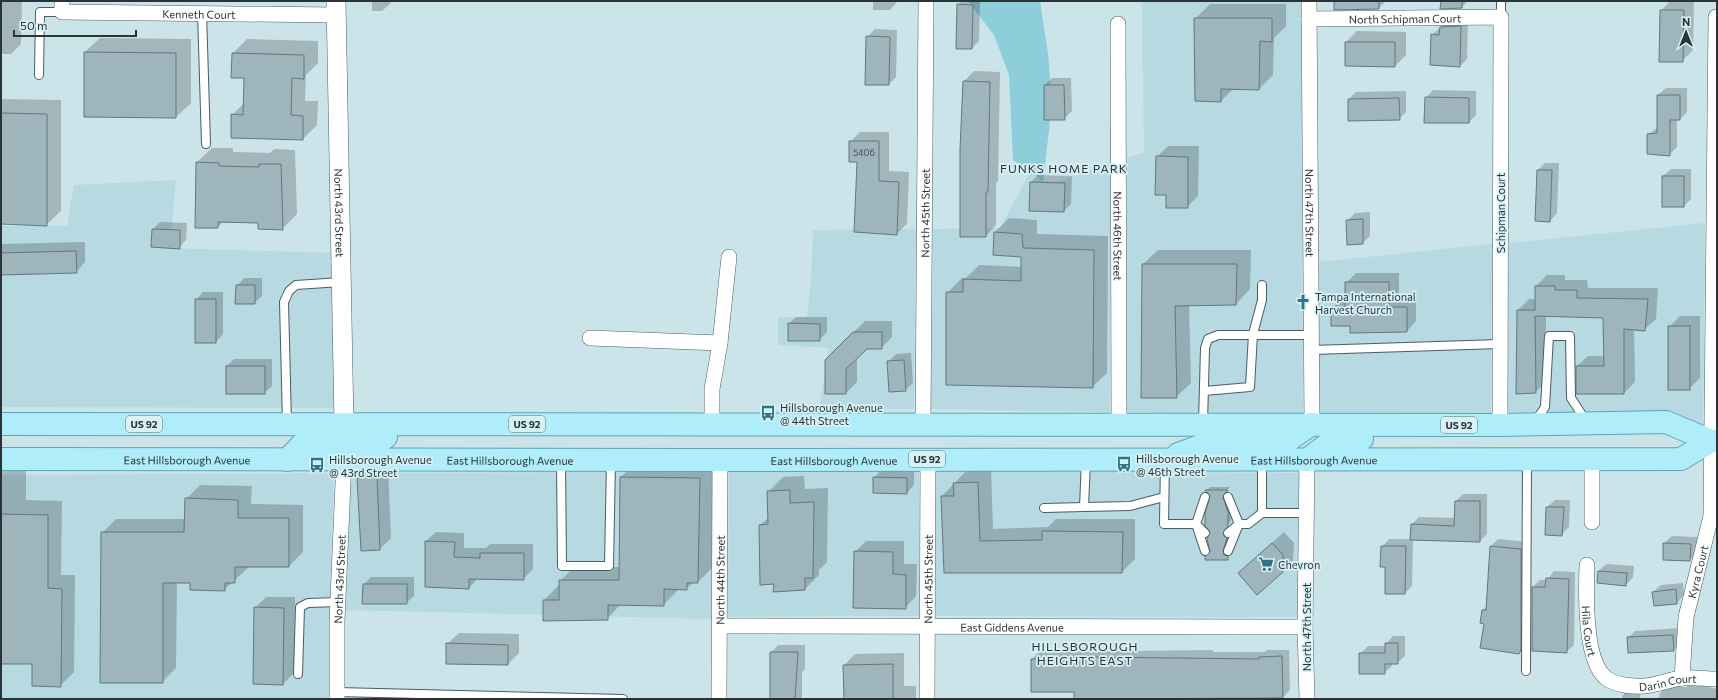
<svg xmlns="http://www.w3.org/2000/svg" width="1718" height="700" viewBox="0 0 1718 700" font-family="Commissioner,sans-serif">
<rect width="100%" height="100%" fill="#cbe4ea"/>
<g fill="#b7d9e1">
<polygon points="1142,1 1301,1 1303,415 1127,412 1127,158 1144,152"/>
<polygon points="1110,164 1110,412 931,409 933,229 1000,228 1030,172 1043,181 1043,187"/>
<polygon points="176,180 170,248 332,253 336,408 1,407 1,226 67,226 74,185"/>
<polygon points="1705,223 1703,428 1508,415 1509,243"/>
<polygon points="916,229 914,409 819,409 829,348 778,345 778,317 807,317 811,282 813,230"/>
<polygon points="1492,244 1491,415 1319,415 1319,262"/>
<polygon points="729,471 919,471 919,616 728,617"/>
<polygon points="936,471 1299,473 1297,617 936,616"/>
<polygon points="712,472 711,619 346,610 351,473"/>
<polygon points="334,473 329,620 329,699 1,699 1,475"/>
</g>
<polygon fill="#8ecdda" points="968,1 1040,1 1048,54 1052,105 1043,181 1013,160 1009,75 994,35"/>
<g fill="#0003">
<polygon points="1,1 22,1 21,44 11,54 1,54"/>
<polygon points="372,1 391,1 391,3 382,11 372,11"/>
<polygon points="873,1 897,1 897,2 890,10 873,10"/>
<polygon points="962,1 980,1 979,41 972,48 958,5"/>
<polygon points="1344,1 1386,1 1379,8"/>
<polygon points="1442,1 1468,1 1462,7"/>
<polygon points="1670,1 1694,1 1693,50 1682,61 1661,11"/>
<polygon points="1210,4 1286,4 1286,26 1274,38 1273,75 1259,89 1233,89 1221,101 1195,19"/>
<polygon points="1448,20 1468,20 1467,59 1460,66 1432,35"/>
<polygon points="875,29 897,30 896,77 889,84 867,37"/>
<polygon points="1357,31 1406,32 1406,55 1395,66 1346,42"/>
<polygon points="100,38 191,39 191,103 176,117 85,116 85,52"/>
<polygon points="247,39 318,41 318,63 306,75 305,101 318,101 317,125 303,139 232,115 244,103 245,77 233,53"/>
<polygon points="974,71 1000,72 998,181 996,183 996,225 986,236 964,81"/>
<polygon points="1052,78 1071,78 1072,111 1064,119 1045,85"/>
<polygon points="1666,88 1687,88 1687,112 1680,119 1677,119 1677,147 1669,155 1648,135 1658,127 1658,95"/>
<polygon points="1433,90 1476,91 1476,115 1469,122 1426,98"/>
<polygon points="1406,91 1406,112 1399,119 1349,99 1356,92"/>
<polygon points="1,99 61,100 61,211 46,225 1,224"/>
<polygon points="860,132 889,132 889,171 909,172 907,224 896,234 858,161 850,142"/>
<polygon points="1168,146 1199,146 1198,196 1187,207 1167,194 1157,157"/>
<polygon points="212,148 233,148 233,152 270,153 274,149 295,150 297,214 282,229 259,222 224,221 218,227 196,227 197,162"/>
<polygon points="1545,163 1559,163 1557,213 1550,221 1538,170"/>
<polygon points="1671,169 1691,169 1691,199 1684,206 1663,206 1663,176"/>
<polygon points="1038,175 1072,176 1071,204 1064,211 1031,182"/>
<polygon points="1370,212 1370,236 1363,243 1348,220 1355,213"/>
<polygon points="1009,218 1037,220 1037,234 1108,236 1107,373 1092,387 947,293 962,278 966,278 979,265 1022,267 1022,256 995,232"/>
<polygon points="160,222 187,223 186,240 179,248 153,229"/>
<polygon points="85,242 85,262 76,272 1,274 1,244"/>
<polygon points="1158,250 1251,250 1250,289 1236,304 1189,304 1191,383 1176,397 1143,264"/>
<polygon points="1356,273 1399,273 1399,298 1416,298 1416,321 1407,331 1351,325 1332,308 1342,298 1346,298 1346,283"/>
<polygon points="1547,275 1565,275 1565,280 1587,280 1588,288 1658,288 1656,319 1645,329 1634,329 1635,382 1624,393 1577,366 1588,356 1604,356 1604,317 1546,315 1546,382 1535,392 1518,310 1529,299 1536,299 1536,286"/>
<polygon points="244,278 262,278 262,296 254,303 237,286"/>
<polygon points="203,292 223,292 223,334 216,342 196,300"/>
<polygon points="1680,316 1700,316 1700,378 1689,389 1669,327"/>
<polygon points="796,317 827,317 827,332 819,340 789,324"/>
<polygon points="865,321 892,321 892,337 881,348 867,348 857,357 857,382 846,393 826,360"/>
<polygon points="911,353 913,383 905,390 889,361 896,354"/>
<polygon points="234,359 272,359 272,386 264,393 227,366"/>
<polygon points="635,463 713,464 712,568 698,582 694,582 686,589 677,589 677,591 663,605 621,604 607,619 544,600 558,586 560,586 560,581 574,567 620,567 621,477"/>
<polygon points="388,466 391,538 380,549 358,478 369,467"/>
<polygon points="991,469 993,529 1048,527 1056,519 1135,519 1135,559 1122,572 945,572 942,496 967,470"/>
<polygon points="881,470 914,471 914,485 907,493 874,478"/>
<polygon points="1,471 26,471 26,500 62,501 61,575 75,575 74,672 60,686 33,663 1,663"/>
<polygon points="804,476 805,489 828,488 827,562 819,570 819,575 805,589 760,525 769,517 768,492 783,477"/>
<polygon points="200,485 252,486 251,504 303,505 303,552 289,566 248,566 248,568 224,590 191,582 177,582 176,668 162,682 102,533 116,519 186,519 186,499"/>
<polygon points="1210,487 1230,487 1225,492 1231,508 1231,521 1226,527 1227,533 1230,535 1225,547 1231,553 1227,559 1211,552 1212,496 1207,490"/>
<polygon points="1463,494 1487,494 1487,534 1480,541 1413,539 1412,586 1405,593 1386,566 1382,547 1389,539 1411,539 1412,524 1419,517 1455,518 1456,501"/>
<polygon points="1555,500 1570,500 1569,527 1562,534 1547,507"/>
<polygon points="436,532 464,533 464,548 486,548 490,544 533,544 533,569 523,579 478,578 469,588 426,541"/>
<polygon points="1284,532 1294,543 1293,560 1282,572 1239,573"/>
<polygon points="1672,536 1698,537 1697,553 1690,560 1664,559 1664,543"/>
<polygon points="1498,539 1528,542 1526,646 1519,653 1485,623 1483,610 1487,606 1491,546"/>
<polygon points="866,541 904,541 904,564 917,564 916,596 905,608 855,552"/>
<polygon points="1606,564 1634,566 1633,577 1626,585 1599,571"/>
<polygon points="1554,571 1575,572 1574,645 1566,652 1533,650 1533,587 1540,580 1547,580"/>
<polygon points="371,577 414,577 414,596 406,603 364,584"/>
<polygon points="1683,583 1684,595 1677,603 1653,592 1661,585"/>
<polygon points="266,597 295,597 294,673 283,684 254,683 255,608"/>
<polygon points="1680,628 1681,643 1674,650 1628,638 1635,631"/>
<polygon points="459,633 519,634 519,653 508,664 447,644"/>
<polygon points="1393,636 1405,636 1405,656 1397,663 1392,663 1392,666 1384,673 1360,654 1368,646 1386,646 1386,644"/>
<polygon points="778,645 805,645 805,669 802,672 802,699 770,699 771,653"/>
<polygon points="1213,650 1213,652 1265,652 1267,650 1289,650 1290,690 1283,697 1248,699 1075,691 1032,659 1039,652"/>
<polygon points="904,653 904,686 916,686 916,699 845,699 844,665 855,654"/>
<polygon points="1690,683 1717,689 1717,699 1659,699 1660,693 1667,686 1687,687"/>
<polygon points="1640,688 1640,699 1622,699 1622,696 1629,689"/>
</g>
<g fill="#9db5bb" stroke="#61787d">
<polygon points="1334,1 1379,1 1379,9 1334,10"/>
<polygon points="1441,1 1462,1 1462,8 1440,9"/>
<polygon points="957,4 973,5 972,49 956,49"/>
<polygon points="1660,10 1684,10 1683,62 1659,62"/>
<polygon points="1194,18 1272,18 1272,42 1260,41 1259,90 1221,89 1221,102 1195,101"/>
<polygon points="1461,26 1460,67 1430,65 1431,34 1439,35 1440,27"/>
<polygon points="866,36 890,37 889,85 865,85"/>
<polygon points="1345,42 1395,42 1395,67 1345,66"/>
<polygon points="84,52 176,53 176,118 84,117"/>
<polygon points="232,53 304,55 304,79 292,78 291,115 303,116 303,140 231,138 231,114 243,115 244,78 231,78"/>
<polygon points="963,81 990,82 988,192 986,192 986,237 960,237 960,149"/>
<polygon points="1044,85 1064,85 1065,120 1044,120"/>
<polygon points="1657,95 1680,95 1680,120 1670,120 1670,156 1647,154 1647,134 1657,133"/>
<polygon points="1425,97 1469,98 1469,123 1424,123"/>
<polygon points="1399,98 1400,120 1348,121 1348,99"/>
<polygon points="1,113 47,114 47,226 1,224"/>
<polygon points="849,141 879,141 879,181 899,182 897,235 854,232 857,162 849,162"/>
<polygon points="1156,156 1188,157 1188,208 1166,208 1166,195 1155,195"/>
<polygon points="196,162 219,163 219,166 259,167 259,164 281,164 283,230 258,229 258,223 218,222 218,228 195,228"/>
<polygon points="1537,170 1552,170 1550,222 1535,221"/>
<rect x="1662" y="176" width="22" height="31"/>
<polygon points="1030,182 1065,183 1064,212 1029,211"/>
<polygon points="1363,219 1363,244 1347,245 1346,220"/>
<polygon points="152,229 180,230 180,249 151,247"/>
<polygon points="994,232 1022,234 1023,248 1094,250 1093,388 946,385 946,292 963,292 963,279 1021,281 1021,257 993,255"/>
<polygon points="76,251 77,273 1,275 1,253"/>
<polygon points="1142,264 1237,264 1236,305 1175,306 1177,398 1141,398"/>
<polygon points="1345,282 1389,282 1389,307 1407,307 1407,332 1350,333 1350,326 1331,326 1331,308 1345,308"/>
<polygon points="236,285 255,285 255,304 235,304"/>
<polygon points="1535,286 1555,286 1555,290 1577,290 1577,298 1648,299 1645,331 1624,329 1624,394 1576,394 1576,366 1604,366 1603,318 1535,316 1536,393 1516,394 1517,310 1535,310"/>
<rect x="195" y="299" width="21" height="44"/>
<polygon points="788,323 820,324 820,341 788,341"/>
<rect x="1668" y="326" width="22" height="64"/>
<polygon points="853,332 882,332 882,349 867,349 846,369 846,394 825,394 825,360"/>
<polygon points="904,360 906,391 889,392 887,361"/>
<rect x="226" y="366" width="39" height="28"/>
<polygon points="377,477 380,550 361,551 357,478"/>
<polygon points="620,477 700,478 698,583 687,583 687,590 664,589 664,606 608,605 608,620 543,621 543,600 559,600 559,580 619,580"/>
<polygon points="873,477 907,478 907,494 873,493"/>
<polygon points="978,482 980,541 1042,540 1042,531 1123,532 1122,573 944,573 941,496 954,496 953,483"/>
<polygon points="790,490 790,503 814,502 813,578 805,578 805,590 773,592 774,584 760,585 759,525 768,524 767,491"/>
<polygon points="1205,490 1228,490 1223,497 1228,512 1228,526 1223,534 1227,538 1223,551 1224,555 1228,556 1228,560 1205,560 1205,556 1210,552 1207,538 1210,532 1205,526 1205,513 1210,496"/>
<polygon points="185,498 238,500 238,518 289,518 289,567 235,567 235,583 225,583 225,591 190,590 190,583 163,583 163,683 100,683 101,532 184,532"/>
<polygon points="1455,501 1480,501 1480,542 1410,540 1411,524 1454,526"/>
<polygon points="1546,507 1564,507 1562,536 1545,535"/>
<polygon points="1,514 48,515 48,588 62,589 61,687 32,686 32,664 1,664"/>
<polygon points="425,541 455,542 454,557 480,558 480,553 524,553 524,580 469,579 469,589 425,587"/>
<polygon points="1272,543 1283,555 1283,572 1257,595 1238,573"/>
<polygon points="1663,543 1691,544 1690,561 1663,560"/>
<polygon points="1381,546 1406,546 1405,594 1385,594 1385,567 1380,567"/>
<polygon points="1490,546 1521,549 1521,650 1519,654 1480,648 1484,624 1480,623 1482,610 1486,610"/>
<polygon points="854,551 893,552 893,574 906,575 906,609 853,608"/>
<polygon points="1598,571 1627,573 1626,586 1597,583"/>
<polygon points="1546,578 1569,579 1567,653 1532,651 1532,587 1545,587"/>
<polygon points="363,584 407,584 407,604 362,604"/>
<polygon points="1676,589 1677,604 1654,606 1652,592"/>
<polygon points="254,607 284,608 283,685 253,684"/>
<polygon points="1673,635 1674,651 1628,653 1627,637"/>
<polygon points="446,643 508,645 508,665 446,664"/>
<polygon points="1385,643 1398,643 1398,664 1385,664 1385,674 1359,674 1359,653 1385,653"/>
<polygon points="770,652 798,652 795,699 770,699"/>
<polygon points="1282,656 1283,698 1074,699 1074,692 1031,692 1031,659 1095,657 1259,659 1259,657"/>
<polygon points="893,664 893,699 844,699 843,665"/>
</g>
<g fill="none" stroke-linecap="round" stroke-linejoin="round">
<g stroke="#485e63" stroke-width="10">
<g id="service">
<polyline points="1501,1 1501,17"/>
<polyline points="202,12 206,144"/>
<polyline points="39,75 40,12 62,12"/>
<polyline points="1312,350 1500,344"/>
<polyline points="1204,391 1250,387 1253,334 1262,300 1262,285"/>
<polyline points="287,423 284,302 289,291 296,285 341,282"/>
<polyline points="1203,423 1205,348 1208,339 1218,335 1311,335"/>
<polyline points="1534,423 1545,407 1549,336 1570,336 1571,398 1586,421"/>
<polyline points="1086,460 1084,507 1130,506 1164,497"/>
<polyline points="1165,460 1164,524 1196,524 1205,533"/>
<polyline points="1262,460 1262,513"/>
<polyline points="561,461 562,566 609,566 611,461"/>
<polyline points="1044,508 1084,507"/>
<polyline points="1228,533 1239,524 1248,524 1262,513 1307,513"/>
<polyline points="1205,551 1196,524 1205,497"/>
<polyline points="1228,551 1239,524 1228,497"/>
<polyline points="1526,671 1527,460"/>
<polyline points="298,674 300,607 308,603 338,602"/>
<polyline points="337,692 623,699"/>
</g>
</g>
<g stroke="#485e63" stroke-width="16">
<g id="minor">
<path id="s1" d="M62,1v11l273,3"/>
<path id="s2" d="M1309,1l3,423"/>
<path id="s3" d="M1309,19l192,-2 -1,408"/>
<path id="s4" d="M1118,24l1,400"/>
<polyline points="590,338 720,343"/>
<polyline points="712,424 712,389 720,343 729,257"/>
<path id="s5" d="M923,424l3,-423"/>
<polyline points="1592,459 1592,522"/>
<path id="s6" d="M1587,565c-1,26 -3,96 19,113 9,7 27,9 38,8 14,-1 26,-7 39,-8 11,-1 23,1 34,1"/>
<path id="s7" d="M720,626l585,1"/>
<path id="s8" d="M1682,678l4,-61 25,-101 5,-499"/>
<path id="s9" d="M337,699v-78l7,-161"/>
<path id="s10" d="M719,699l1,-239"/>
<path id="s11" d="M927,699l1,-240"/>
<polyline points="1307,699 1305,627 1307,460"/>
</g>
</g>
<g stroke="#485e63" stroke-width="20">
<g id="tertiary">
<path id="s12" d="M336,1l8,423"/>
</g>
</g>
<g stroke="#5ea4b3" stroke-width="24">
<g id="primary">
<polyline points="1,424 1500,425 1666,422 1711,441 1717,441"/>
<polyline points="1178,454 1208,443 1289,440 1312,424"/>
<path id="s13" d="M1,459l719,1 961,-1 30,-18"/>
<polyline points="287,460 307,439 332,439 335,436"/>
<polyline points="344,460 357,439 383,439 386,437"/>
<polyline points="1307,460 1334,439 1362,439"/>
</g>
</g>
<use href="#service" stroke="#fff" stroke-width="8"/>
<use href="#minor" stroke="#fff" stroke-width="15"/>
<use href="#tertiary" stroke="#fff" stroke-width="19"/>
<use href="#primary" stroke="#afedfa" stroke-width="22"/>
</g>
<defs>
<g id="church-bare" transform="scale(1.2)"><path d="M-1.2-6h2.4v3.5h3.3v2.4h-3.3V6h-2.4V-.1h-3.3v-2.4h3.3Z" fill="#2e7481" stroke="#d8f1f7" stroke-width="2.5" paint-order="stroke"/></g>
<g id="bus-bare" transform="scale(1.2)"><path d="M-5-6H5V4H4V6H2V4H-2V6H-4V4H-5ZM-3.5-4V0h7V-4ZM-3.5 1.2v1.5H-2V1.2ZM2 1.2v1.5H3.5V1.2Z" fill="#2e7481" stroke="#d8f1f7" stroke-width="2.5" paint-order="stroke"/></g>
<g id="supermarket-bare" transform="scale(1.2)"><path d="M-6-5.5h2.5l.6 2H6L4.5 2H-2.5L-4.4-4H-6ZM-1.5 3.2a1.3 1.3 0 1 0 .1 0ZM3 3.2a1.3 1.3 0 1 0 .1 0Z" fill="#2e7481" stroke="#d8f1f7" stroke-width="2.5" paint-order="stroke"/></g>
</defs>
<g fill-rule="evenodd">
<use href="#church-bare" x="1303" y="302"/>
<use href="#bus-bare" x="768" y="413"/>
<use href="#bus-bare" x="1124" y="464"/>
<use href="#bus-bare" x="317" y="465"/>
<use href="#supermarket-bare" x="1266" y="564"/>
</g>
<g text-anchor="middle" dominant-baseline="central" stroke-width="3.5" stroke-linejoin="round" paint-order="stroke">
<g font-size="9" fill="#475457">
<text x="864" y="152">5406</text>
</g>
<g fill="#d8f1f7" stroke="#5e6d70" stroke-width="1">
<rect x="126" y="416" width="36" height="16" rx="3"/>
<rect x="509" y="416" width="36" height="16" rx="3"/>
<rect x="1441" y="417" width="36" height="16" rx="3"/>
<rect x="909" y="451" width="36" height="16" rx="3"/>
</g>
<g font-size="10" font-weight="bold" fill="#2a3436">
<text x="144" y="424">US 92</text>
<text x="527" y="424">US 92</text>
<text x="1459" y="425">US 92</text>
<text x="927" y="459">US 92</text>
</g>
<g font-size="11" fill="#2a3436" stroke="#d8f1f7">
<text stroke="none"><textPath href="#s1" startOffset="148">Kenneth Court</textPath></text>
<text stroke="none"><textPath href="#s3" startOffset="96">North Schipman Court</textPath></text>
<text stroke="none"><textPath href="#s12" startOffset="212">North 43rd Street</textPath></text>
<text stroke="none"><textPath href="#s5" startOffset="211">North 45th Street</textPath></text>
<text stroke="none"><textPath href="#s2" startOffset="212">North 47th Street</textPath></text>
<text transform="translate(1500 213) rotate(-90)">Schipman Court</text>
<text stroke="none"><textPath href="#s4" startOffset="212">North 46th Street</textPath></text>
<text stroke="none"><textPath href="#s13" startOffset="186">East Hillsborough Avenue</textPath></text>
<text stroke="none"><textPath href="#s13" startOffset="509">East Hillsborough Avenue</textPath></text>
<text stroke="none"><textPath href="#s13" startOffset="833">East Hillsborough Avenue</textPath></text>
<text stroke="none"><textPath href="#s13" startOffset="1313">East Hillsborough Avenue</textPath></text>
<text stroke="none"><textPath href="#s8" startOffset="108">Kyra Court</textPath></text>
<text stroke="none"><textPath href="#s9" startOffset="120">North 43rd Street</textPath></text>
<text stroke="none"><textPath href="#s11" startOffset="120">North 45th Street</textPath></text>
<text stroke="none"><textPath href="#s10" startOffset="119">North 44th Street</textPath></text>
<text stroke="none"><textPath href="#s7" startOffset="292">East Giddens Avenue</textPath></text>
<text transform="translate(1306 627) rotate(-90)">North 47th Street</text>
<text stroke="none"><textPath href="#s6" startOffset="66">Hila Court</textPath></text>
<text stroke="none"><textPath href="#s6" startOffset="181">Darin Court</textPath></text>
</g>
<g font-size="11" fill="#2a3436" stroke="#d8f1f7" text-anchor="start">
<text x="1315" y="296">Tampa International<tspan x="1315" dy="13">Harvest Church</tspan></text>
<text x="780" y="407">Hillsborough Avenue<tspan x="780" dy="13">@ 44th Street</tspan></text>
<text x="1136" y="458">Hillsborough Avenue<tspan x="1136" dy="13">@ 46th Street</tspan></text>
<text x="329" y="459">Hillsborough Avenue<tspan x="329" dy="13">@ 43rd Street</tspan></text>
<text x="1278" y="564">Chevron</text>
</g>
<g font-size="12" letter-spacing="1" fill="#2a3436" stroke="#d8f1f7">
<text x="1064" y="168">FUNKS HOME PARK</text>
<text x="1085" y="646">HILLSBOROUGH<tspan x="1085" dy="14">HEIGHTS EAST</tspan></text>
</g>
</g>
<rect width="1718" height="700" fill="none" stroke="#2a3436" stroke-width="4"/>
<g transform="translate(1686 32)" stroke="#d8f1f7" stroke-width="3" paint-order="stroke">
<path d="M0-3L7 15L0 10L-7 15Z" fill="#2a3436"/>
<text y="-6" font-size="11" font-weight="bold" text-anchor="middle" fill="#2a3436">N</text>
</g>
<path d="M14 30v6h122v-6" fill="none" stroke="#2a3436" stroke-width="2"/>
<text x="20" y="30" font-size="12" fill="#2a3436" stroke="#d8f1f7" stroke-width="3" paint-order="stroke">50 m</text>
</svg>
